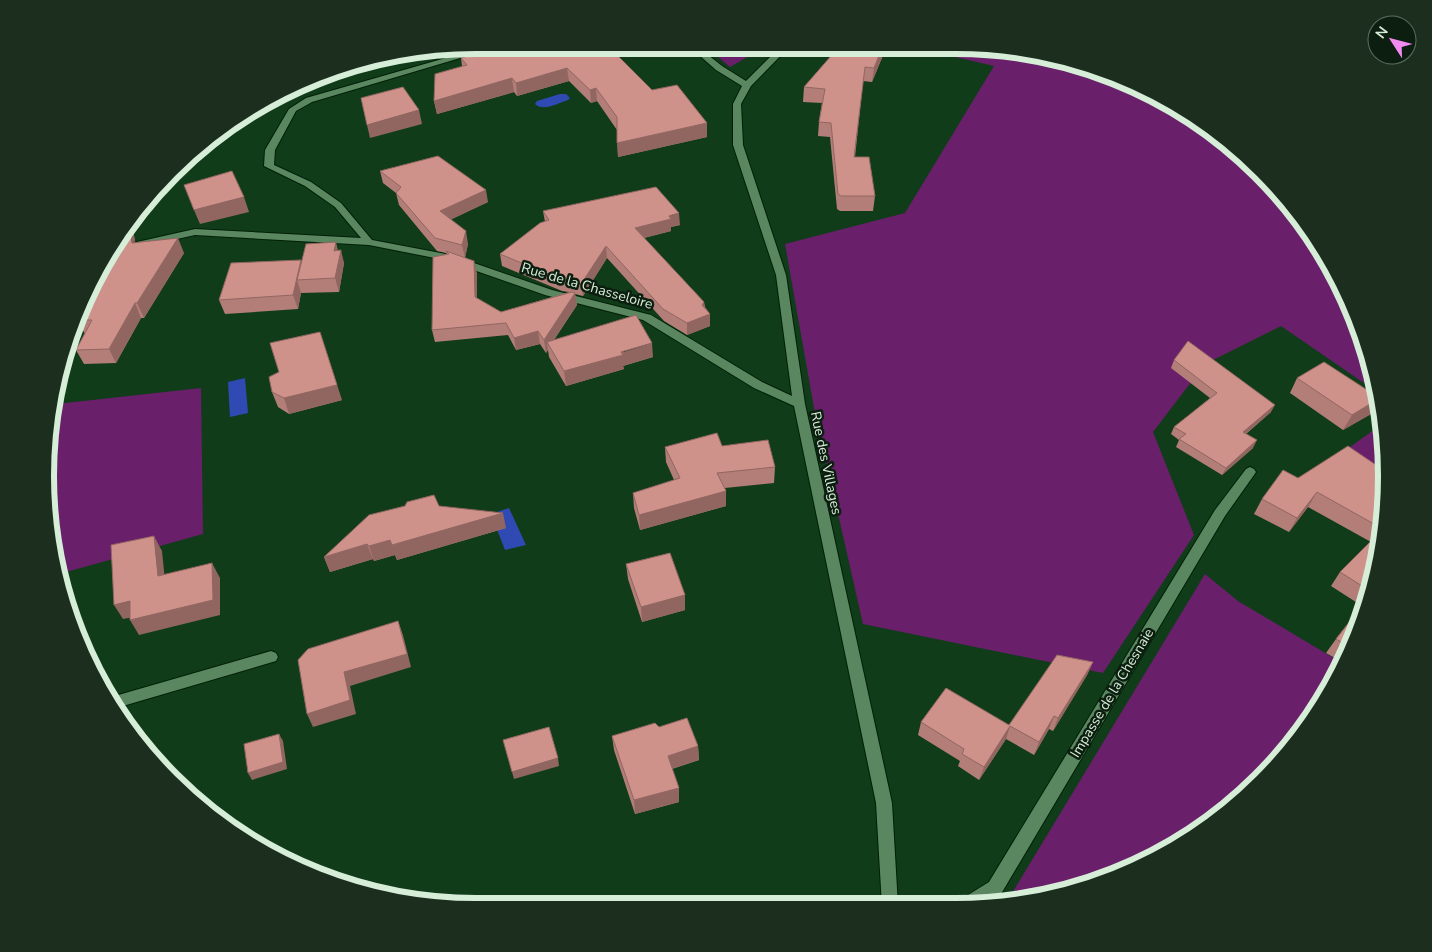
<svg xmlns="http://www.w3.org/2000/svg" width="1432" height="952" viewBox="0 0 1432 952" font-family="'Nunito Sans',sans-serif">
<rect width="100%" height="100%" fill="#103c1a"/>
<g fill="#691f6a">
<polygon points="706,47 765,47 730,67"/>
<polygon points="916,48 1013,49 1146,89 1240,152 1298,214 1343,286 1372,365 1377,392 1281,326 1205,364 1153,432 1194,535 1103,673 863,624 814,408 785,244 905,213 994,66"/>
<polygon points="201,388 203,534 59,574 53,560 46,448 56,404"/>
<polygon points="1382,424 1386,448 1385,476 1350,447"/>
<path d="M1205,574l33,27 104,62c-38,85 -113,157 -195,199 -21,11 -55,23 -78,30 -20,6 -43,7 -63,11z"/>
</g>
<g fill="#2f4bb3">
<path d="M560,94h6l4,4 -2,2c-10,3 -25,12 -33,4l2,-3z"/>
<polygon points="245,378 248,413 230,417 228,382"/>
<polygon points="509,508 526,545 505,550 491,514"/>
</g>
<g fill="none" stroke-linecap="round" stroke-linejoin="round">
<g stroke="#012007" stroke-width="2">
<g id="minor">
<polygon points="491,45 504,45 312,102 296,111 275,150 274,165 311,182 341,203 372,240 451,255 552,290 651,315 762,382 792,396 776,275 733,145 733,104 742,86 716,70 690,47 698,47 722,66 746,81 780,47 789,47 751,86 741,104 743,145 786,275 805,404 892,803 898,906 882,906 876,803 794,406 754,388 643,320 545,295 445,260 369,245 195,235 141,247 136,244 137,242 195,229 361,238 335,207 305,186 264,166 265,150 289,109 306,98"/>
<polygon points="1250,467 1254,469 1256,472 1254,475 1225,516 1001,894 981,906 958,906 960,900 989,882 1215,510 1246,469"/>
<polygon points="271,651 276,653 278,657 276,661 116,708 108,698"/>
</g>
</g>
<use href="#minor" fill="#5a8660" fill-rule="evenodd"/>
</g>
<g fill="#b27e77">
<polygon points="508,45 652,90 707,137 618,157 617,130 597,101 591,103 569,81 517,96 514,92 437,114 434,101 462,66 461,58"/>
<polygon points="838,48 886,48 872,82 863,81 855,157 875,196 873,211 840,211 837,209 830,137 818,136 819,122 822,103 803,102 804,87"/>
<polygon points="380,171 488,202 451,219 468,244 465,257 477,273 477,298 501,312 569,292 562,291 502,266 500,254 545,222 543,211 680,225 671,227 671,231 644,238 704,302 705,307 710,314 710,326 687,335 664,321 607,258 583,296 575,294 577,305 554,340 653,357 623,366 624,369 566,386 549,357 548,350 546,353 540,344 516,350 508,335 435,342 432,330 447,255 446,253 437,251 399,205 396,193 383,183"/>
<polygon points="131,219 135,241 133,242 134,243 184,253 144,318 141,318 116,363 84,364 76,350 85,334 77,320 101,274 99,274"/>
<polygon points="338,250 344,263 339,292 301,293 298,309 225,314 219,300 302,261"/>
<polygon points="1174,360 1271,412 1246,434 1253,448 1222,475 1176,447 1179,440 1171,434 1174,427 1210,398 1171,368"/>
<polygon points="1297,378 1378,397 1378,401 1371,414 1343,430 1290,393"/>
<polygon points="272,392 342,400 289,414 278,407"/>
<polygon points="665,447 775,467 774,483 725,488 726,491 726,506 640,530 634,508 633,493 674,480 666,462"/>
<polygon points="1385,471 1383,533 1364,615 1342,662 1326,653 1336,639 1362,606 1331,586 1340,572 1371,542 1308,507 1289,532 1254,514 1262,499 1298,478"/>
<polygon points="439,506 506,528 397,560 395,555 374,561 373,559 330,572 324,557"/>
<polygon points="626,564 685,610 642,622 628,579"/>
<polygon points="1093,662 1087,675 1053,731 1049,729 1034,755 1006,739 979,780 958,766 960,761 918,735 921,722 1009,725"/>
<polygon points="659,727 698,746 699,760 672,769 679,788 679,802 635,814 614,750 612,736"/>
</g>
<g fill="#916661">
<polygon points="882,48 886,48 872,82 874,68"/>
<polygon points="567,68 569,81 517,96 516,83"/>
<polygon points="512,78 514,92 437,114 434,101"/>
<polygon points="596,88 597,101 591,103 590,90"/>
<polygon points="419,110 422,124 370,138 367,125"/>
<polygon points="707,123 707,137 618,157 617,143"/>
<polygon points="486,190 488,202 442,224 440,211"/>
<polygon points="244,197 249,212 200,224 194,210"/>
<polygon points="679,213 680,225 671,227 671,231 636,240 635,228"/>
<polygon points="131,219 135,241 133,242 137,251 116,246"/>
<polygon points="466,231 468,244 465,258 462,245"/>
<polygon points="178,238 184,253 144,318 137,303"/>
<polygon points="336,242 339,255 334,251"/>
<polygon points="606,246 607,258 583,296 581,284"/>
<polygon points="341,250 344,263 339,292 335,278"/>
<polygon points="110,256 117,270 99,274"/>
<polygon points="301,260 306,274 297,280 301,293 298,309 293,295"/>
<polygon points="474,261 477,273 477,309 475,297"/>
<polygon points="575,293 577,305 549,347 547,342 548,350 546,353 544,340"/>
<polygon points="704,302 705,314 710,314 710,326 687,335 687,323"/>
<polygon points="135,303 141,318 116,363 109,349"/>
<polygon points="538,331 540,344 516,350 514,338"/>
<polygon points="320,332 342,400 289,414 284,398"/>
<polygon points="652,343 653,357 623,366 624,369 566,386 564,371"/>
<polygon points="1378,399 1378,401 1371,414 1343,430 1352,415"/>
<polygon points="1275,405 1271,412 1239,439 1243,432"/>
<polygon points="1257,440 1253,448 1222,475 1226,468"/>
<polygon points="726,491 726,506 640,530 639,515"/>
<polygon points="1317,492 1308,507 1289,532 1297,518"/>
<polygon points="503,513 506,528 397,560 395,555 374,561 369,546 390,540"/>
<polygon points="154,536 162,551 166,591 158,576"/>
<polygon points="367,544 373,559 330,572 324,557"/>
<polygon points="212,563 220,578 220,615 139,635 130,620"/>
<polygon points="685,595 685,610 642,622 641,607"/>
<polygon points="130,601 139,616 123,619 114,605"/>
<polygon points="398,621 403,635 411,667 350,686 356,714 313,727 307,714 344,672"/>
<polygon points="1093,662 1087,675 1053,731 1058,718"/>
<polygon points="1054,716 1049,729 1034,755 1039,742"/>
<polygon points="1010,726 1006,739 979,780 984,767"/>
<polygon points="279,734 283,741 287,769 252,780 248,773"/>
<polygon points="698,746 699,760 668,770 668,756"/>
<polygon points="558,758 559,766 514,779 512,772"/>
<polygon points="679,788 679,802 635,814 634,800"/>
</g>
<g fill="#cf928a" stroke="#916661">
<polygon points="508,45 608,46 652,90 677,85 707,123 617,143 617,117 596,88 590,90 567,68 516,83 512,78 434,101 435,74 467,65 461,58"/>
<polygon points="838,48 882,48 874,68 865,67 854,157 869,157 875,196 841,196 838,194 831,123 819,122 825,89 804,87"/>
<polygon points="403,87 419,110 367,125 361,98"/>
<polygon points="438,156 486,190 440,211 466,231 462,245 435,238 396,193 401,187 380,171"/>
<polygon points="232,171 244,197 194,210 184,185"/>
<polygon points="656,187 679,213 669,216 671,219 635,228 704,302 702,305 710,314 687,323 663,309 606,246 581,284 560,279 500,254 540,223 549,220 543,211"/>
<polygon points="131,236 132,243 178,238 137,303 135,303 109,349 76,350 92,320 77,320 110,256 120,239"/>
<polygon points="336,242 334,251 341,250 335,278 297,280 306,244"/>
<polygon points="446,251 474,261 475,297 501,312 572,292 575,293 544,340 538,331 514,338 506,323 432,330 433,257 449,254"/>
<polygon points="301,260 293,295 219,300 231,263"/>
<polygon points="636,315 652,343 621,352 623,355 564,371 547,342"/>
<polygon points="320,332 337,385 284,398 272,392 269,377 279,372 270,343"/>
<polygon points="1188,341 1275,405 1243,432 1257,440 1226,468 1179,439 1186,434 1174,427 1217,393 1174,360"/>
<polygon points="1324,362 1378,397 1378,399 1352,415 1297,378"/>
<polygon points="717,433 722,446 768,440 775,467 717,473 726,491 639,515 633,493 680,478 665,447"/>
<polygon points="1348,446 1385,471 1383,529 1317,492 1297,518 1262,499 1283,470 1298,478"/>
<polygon points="434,495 439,506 503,513 392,545 390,540 369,546 367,544 324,557 369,515 405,506 407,502"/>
<polygon points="1383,529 1383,533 1370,591 1340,572"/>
<polygon points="154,536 158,576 212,563 213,600 130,620 130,601 114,605 111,545"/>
<polygon points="670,553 685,595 641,607 626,564"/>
<polygon points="1368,598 1364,615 1350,647 1336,639"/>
<polygon points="398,621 407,654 344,672 350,700 307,714 298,660 308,649"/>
<polygon points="1057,655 1093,662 1058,718 1054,716 1039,742 1010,726 984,767 962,754 964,749 921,722 946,688 1009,725"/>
<polygon points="687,718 698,746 668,756 679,788 634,800 612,736 655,723 659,727"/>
<polygon points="549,727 558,758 512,772 503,740"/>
<polygon points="279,734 283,762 248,773 244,744"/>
</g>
<g text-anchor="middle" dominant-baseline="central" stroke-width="5" stroke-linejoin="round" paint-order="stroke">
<g font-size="14" fill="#d6edd8" stroke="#0c1e0f">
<text transform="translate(587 286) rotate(16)">Rue de la Chasseloire</text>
<text transform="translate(826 463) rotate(78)">Rue des Villages</text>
<text transform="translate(1112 693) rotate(-59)">Impasse de la Chesnaie</text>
</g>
</g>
<path d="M0 0H1432V952H0ZM476 54H956A422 422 0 0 1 1378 476V476A422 422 0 0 1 956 898H476A422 422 0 0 1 54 476V476A422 422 0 0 1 476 54Z" fill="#1c2f1f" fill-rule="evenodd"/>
<path fill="none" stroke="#d6edd8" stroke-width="6" d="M476 54H956A422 422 0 0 1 1378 476V476A422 422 0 0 1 956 898H476A422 422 0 0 1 54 476V476A422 422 0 0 1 476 54Z"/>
<g transform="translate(1392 40) rotate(306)"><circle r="24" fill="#0c1e0f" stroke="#5d715f"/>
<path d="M0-4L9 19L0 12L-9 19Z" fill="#f38af1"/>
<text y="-8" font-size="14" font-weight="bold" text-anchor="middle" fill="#d6edd8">N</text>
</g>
</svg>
